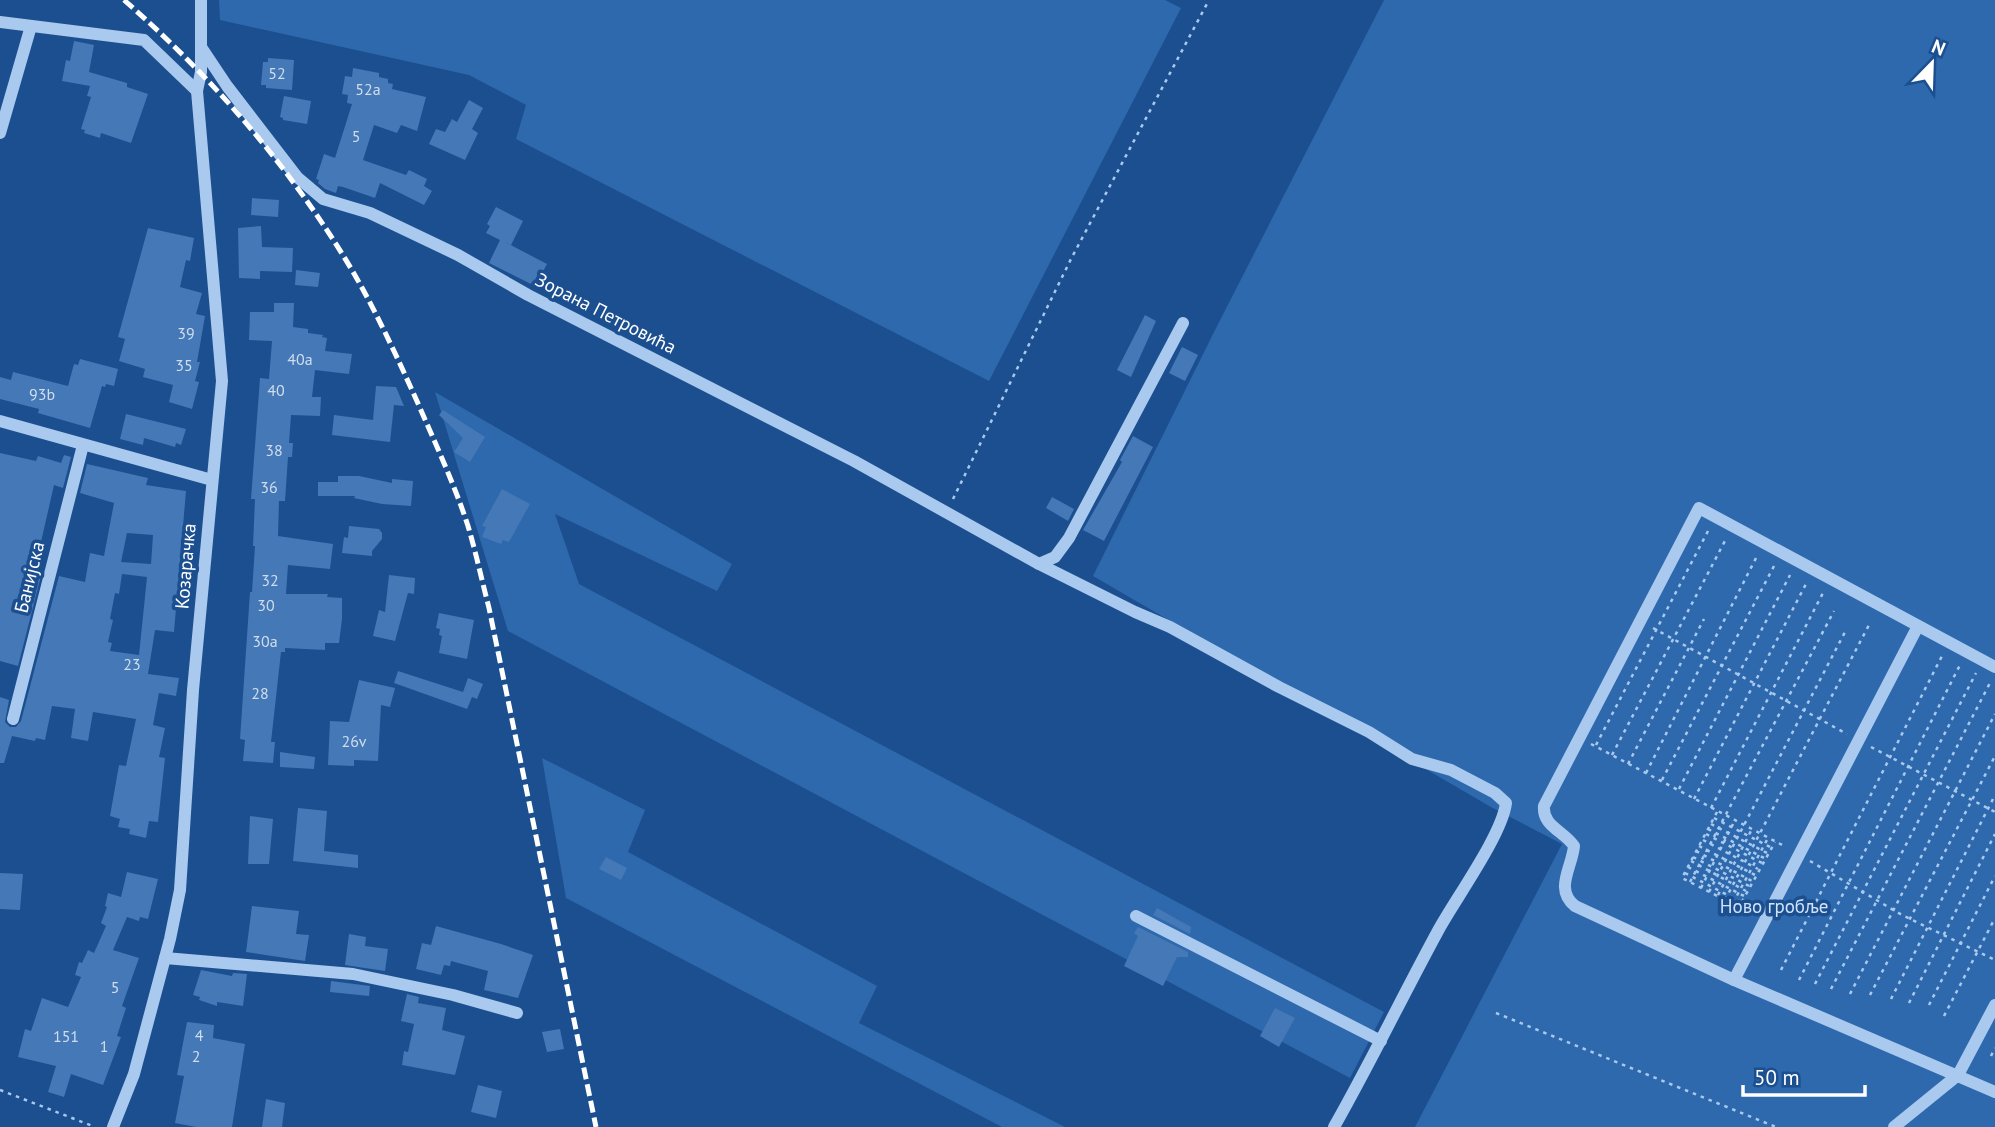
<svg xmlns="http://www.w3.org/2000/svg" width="1995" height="1127" viewBox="0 0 1995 1127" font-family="'PT Sans',sans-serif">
<rect width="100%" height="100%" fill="#1b4f8f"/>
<g fill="#2e69ad">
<polygon points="219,0 1165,0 1181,8 989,381 516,139 526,105 469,75 220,20"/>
<polygon points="1384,0 1995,0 1995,1127 1415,1127 1562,844 1491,807 1093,576 1215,330"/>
<polygon points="435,392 732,564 717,591 555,514 579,584 1384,1012 1350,1078 508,631"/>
<polygon points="542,758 645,810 628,852 877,986 859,1023 1065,1127 1002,1127 566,898"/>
</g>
<g fill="#4478b7" fill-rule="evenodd">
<polygon points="74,41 94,45 89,72 127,83 127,87 148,94 131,143 101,133 100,138 84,133 85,130 81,129 91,97 87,96 90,86 62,81 66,60 70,61"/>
<polygon points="268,58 294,60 292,90 266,88 266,85 261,85 263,62 268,62"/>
<polygon points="353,68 379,73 379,77 388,79 388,83 393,84 392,89 426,97 417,131 401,125 397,133 374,125 363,160 406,175 409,170 427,179 424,186 432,191 424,205 380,183 375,198 343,187 338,186 336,193 325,189 318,183 319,180 316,179 324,154 335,158 352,104 347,103 348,95 342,94 345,76 352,77"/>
<polygon points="284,96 311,101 307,124 283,120 283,118 280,117"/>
<polygon points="469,100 483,108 472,129 478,133 465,160 429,144 436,129 445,132 452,119 457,122"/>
<polygon points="252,198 279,200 278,217 251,215"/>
<polygon points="496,207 523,221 511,245 503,241 547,264 535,286 489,263 500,240 486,233 490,226 487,224"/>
<polygon points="261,226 262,247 293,248 292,272 260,271 260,279 239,278 238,228"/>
<polygon points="148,228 194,238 190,261 186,260 180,287 202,293 196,314 205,316 197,362 200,362 195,381 199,382 192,409 169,402 173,385 143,377 145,369 119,361 125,339 118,337"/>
<polygon points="296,270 320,273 318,287 295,285"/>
<polygon points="274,303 294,303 293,327 308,329 308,333 323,335 322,337 327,338 325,351 352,354 349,374 315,370 312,397 321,397 320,416 291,415 289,443 293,443 292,457 288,457 285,501 279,501 278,536 333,544 330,569 288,565 286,594 328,594 327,597 342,598 342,619 339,643 325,643 325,650 285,648 285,652 281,652 271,742 275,742 273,763 243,761 245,740 240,739 250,592 252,592 255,546 253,546 255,499 251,499 260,378 269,379 272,341 249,340 250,312 274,312"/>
<polygon points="1145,315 1156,321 1131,377 1117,370"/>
<polygon points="1182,347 1198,355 1185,381 1169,373"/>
<polygon points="80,359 118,369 114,386 106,384 105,387 102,386 90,428 38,413 39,409 0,399 0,377 11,380 13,372 68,386 74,364 78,365"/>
<polygon points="376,386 396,387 404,406 394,405 390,442 332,435 334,415 373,420"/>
<polygon points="443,410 485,437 470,462 454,452 463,438 439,415"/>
<polygon points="126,414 186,429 181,445 176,443 175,447 144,438 143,445 120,439"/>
<polygon points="1133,436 1153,447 1104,541 1083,530 1122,462 1120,460"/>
<polygon points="0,453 36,461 38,456 61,463 64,455 71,457 63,488 54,485 41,542 44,543 37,571 42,572 18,666 0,661"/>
<path d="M87,464l61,14 -2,7 40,6 -12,141 -19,-2 -7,44 31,4 -3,18 -17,-3 -6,32 12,3 -6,29 6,1 -7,64 -9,-1 -3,17 -17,-4 1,-5 -12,-2 2,-8 -10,-3 9,-51 7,1 10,-47 -43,-7 -5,29 -17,-3 4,-29 -23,-3 -7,34 -9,-2 -1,3 -23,-5 -8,27h-4v-66l9,3 -4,22 5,5h6l5,-6 38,-145 26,6 5,-29 14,3 10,-53 -34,-10zM127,533l26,2 -2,29 -30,-2zM122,574l25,3 -8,78 -29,-4 2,-8 -4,-1 5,-22 -3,-1 5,-26 4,1z"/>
<polygon points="338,476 359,476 392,483 392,479 413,481 411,506 382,504 354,498 355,496 318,496 318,482 338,482"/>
<polygon points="502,489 530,504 509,542 503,540 501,544 482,537 486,527 482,526"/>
<polygon points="1052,497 1074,509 1068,521 1046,508"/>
<polygon points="349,526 379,529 382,533 382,539 372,551 372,556 342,553 344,537 348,538"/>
<polygon points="389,575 415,578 414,594 408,593 395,641 373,636 379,610 385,612"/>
<polygon points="439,613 474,620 467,659 439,653 442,636 439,635 440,629 436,628"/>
<polygon points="398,671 463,692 468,678 483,684 477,699 472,697 467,709 394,683"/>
<polygon points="359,680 395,688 390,707 381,705 378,761 354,760 354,766 328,765 330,721 349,722"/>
<polygon points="280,752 315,757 314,769 280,767"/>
<polygon points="298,808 327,811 324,851 358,855 358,868 293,861"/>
<polygon points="250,816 273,819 269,864 248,864"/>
<polygon points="606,857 627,868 621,880 599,869"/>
<polygon points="127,872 158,879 148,919 140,917 139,921 127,917 113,950 139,958 122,1006 126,1008 117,1036 121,1037 103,1085 71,1074 64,1097 48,1092 56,1066 18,1057 25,1029 31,1031 42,998 68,1007 81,977 75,975 79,962 82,963 88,950 94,953 106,926 101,923 107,907 105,906 108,893 121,897"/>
<polygon points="0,873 23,874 20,910 0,909"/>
<polygon points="252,906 299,911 296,934 309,935 305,961 246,952"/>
<polygon points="1157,908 1191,927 1190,934 1153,915"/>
<polygon points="436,926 501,944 533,955 518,998 484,990 488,971 451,961 450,966 444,965 441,975 416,969 422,943 431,945"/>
<polygon points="1138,927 1188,952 1188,957 1177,957 1163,986 1124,966 1138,936 1134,933"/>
<polygon points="349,934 366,937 365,946 388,949 385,971 345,965"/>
<polygon points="201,970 232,976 233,973 247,974 243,1006 217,1002 217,1006 199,1000 200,997 193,995"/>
<polygon points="331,981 370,986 369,996 330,992"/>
<polygon points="407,994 419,997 418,1003 446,1008 442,1030 465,1036 455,1075 402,1065 404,1051 408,1052 414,1024 401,1021"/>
<polygon points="1275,1008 1295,1018 1279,1047 1260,1036"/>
<polygon points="187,1022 214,1025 213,1038 245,1044 232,1127 196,1127 175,1123 184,1076 177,1075"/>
<polygon points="560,1029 564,1049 547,1052 542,1032"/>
<polygon points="478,1085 502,1091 496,1118 471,1112"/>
<polygon points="266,1099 285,1103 282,1127 262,1127"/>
</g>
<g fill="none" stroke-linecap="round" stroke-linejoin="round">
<g stroke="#a9c9ee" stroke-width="2.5" stroke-dasharray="3.5 5" stroke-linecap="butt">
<polyline points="953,499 1071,259 1209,0"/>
<polyline points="1653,628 1847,734"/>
<polyline points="1591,744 1786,847"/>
<polyline points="1596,745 1708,531"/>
<polyline points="1871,747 1995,812"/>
<polyline points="1612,755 1726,539"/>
<polyline points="1628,764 1704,619"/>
<polyline points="1646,773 1756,558"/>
<polyline points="1662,780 1774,566"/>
<polyline points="1679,789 1790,575"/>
<polyline points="1694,799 1807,582"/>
<polyline points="1711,808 1824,591"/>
<polyline points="1717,812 1682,878 1739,907 1775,842"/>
<polyline points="1714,818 1770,847"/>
<polyline points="1711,824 1767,853"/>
<polyline points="1708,829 1764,858"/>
<polyline points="1706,834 1762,863"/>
<polyline points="1703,840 1758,869"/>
<polyline points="1699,846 1755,875"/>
<polyline points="1696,851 1752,881"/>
<polyline points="1693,857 1749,886"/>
<polyline points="1691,861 1746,891"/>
<polyline points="1810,861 1902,915 1995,960"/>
<polyline points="1688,867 1744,896"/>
<polyline points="1685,873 1741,902"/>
<polyline points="1690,882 1834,611"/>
<polyline points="1701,888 1735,820"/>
<polyline points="1709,892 1845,632"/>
<polyline points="1718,895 1752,829"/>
<polyline points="1725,900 1870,623"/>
<polyline points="1733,903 1768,838"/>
<polyline points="1781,970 1943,654"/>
<polyline points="1799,980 1961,663"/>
<polyline points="1815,984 1976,673"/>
<polyline points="1831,989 1991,681"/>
<polyline points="1850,994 1995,714"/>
<polyline points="1870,995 1995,756"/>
<polyline points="1891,999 1995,795"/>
<polyline points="1909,1003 1995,834"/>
<polyline points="1929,1005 1995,876"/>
<polyline points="1496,1013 1776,1127"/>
<polyline points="1944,1016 1995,918"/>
<polyline points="1991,1056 1995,1048"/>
<polyline points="0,1090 95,1127"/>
</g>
<g stroke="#a9c9ee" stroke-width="12">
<polyline points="0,22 144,40 197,91"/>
<path d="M201,47l26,39 70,91 26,22 47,14 88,42 70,40 326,166 185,103 96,48 35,15 109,60 90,45 43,27 39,11 44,23 11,10c-4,32 -50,95 -67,126 -36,66 -68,133 -105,198"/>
<polyline points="0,133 31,26"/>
<polyline points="0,421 212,480"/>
<polyline points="1039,564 1055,557 1069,538 1183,323"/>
<path d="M1995,667l-296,-159 -155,298c-2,20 20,25 30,40 -2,22 -20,43 1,60l159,74 261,112"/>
<polyline points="13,719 83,445"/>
<polyline points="1136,916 1381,1041"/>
<polyline points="165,958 353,974 453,995 517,1013"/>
<polyline points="1734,980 1918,626"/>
<polyline points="113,1127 134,1074 170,939 180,890 193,690 222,381 197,91 201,72 201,0"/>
<polyline points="1894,1127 1958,1075 1995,1005"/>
</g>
<path stroke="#fff" stroke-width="5" stroke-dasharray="12 5" stroke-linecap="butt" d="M124,0c89,78 167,168 228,270 26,45 47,91 68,138 17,39 35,78 48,118 8,27 14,55 21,82l107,519"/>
</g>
<g text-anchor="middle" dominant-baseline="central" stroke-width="7" stroke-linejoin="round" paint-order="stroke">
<g font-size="16" fill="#d0dded">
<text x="277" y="73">52</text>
<text x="368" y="89">52a</text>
<text x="356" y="136">5</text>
<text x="186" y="333">39</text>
<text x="300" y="359">40a</text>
<text x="184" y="365">35</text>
<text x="276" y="390">40</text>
<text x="42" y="394">93b</text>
<text x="274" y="450">38</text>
<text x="269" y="487">36</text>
<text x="270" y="580">32</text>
<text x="266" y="605">30</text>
<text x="265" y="641">30a</text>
<text x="132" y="664">23</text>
<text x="260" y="693">28</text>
<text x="354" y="741">26v</text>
<text x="115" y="987">5</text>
<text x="199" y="1035">4</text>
<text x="66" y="1036">151</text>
<text x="104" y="1046">1</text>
<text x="196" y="1056">2</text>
</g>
<g font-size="19" fill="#fff" stroke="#1b4f8f">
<text transform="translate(606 313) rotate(27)">Зорана Петровића</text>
<text transform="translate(185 566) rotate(-85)">Козарачка</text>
<text transform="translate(29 577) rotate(-76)">Банијска</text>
</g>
<g font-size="19" fill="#cfe3fa" stroke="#1b4f8f">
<text x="1774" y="906">Ново гробље</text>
</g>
</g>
<g transform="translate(1932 63) rotate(23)" stroke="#1b4f8f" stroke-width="5" paint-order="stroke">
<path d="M0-5L12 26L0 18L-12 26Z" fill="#ffffff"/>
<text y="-10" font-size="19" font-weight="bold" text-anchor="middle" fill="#ffffff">N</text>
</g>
<path d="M1743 1085v10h122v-10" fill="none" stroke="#ffffff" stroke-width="3.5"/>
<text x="1754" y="1085" font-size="21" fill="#ffffff" stroke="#1b4f8f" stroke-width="5" paint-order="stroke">50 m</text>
</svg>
